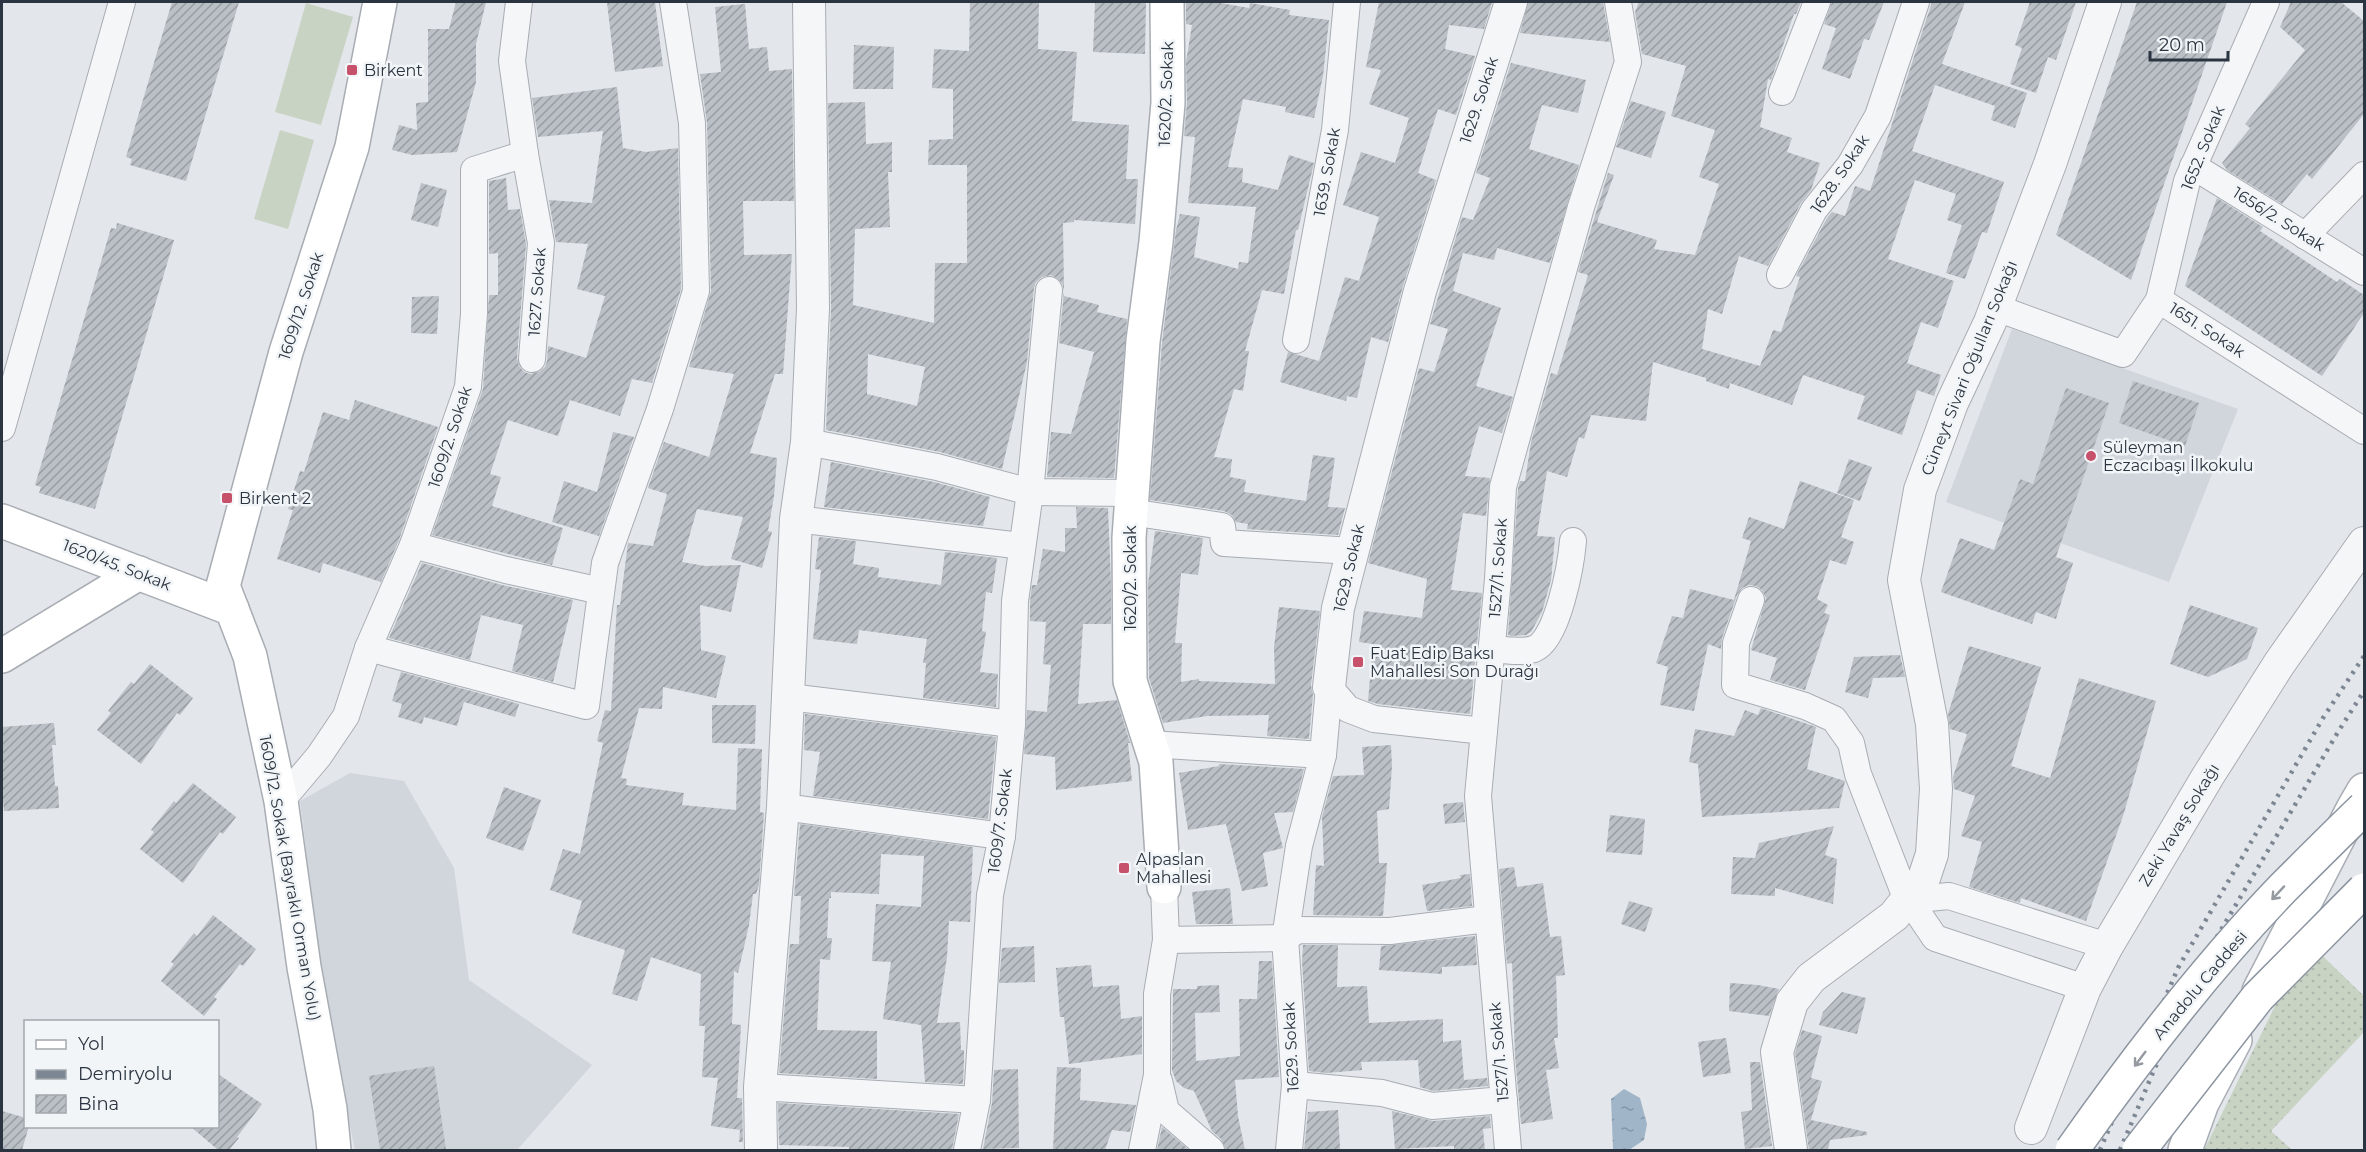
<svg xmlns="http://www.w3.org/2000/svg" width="2366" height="1152" viewBox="0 0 2366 1152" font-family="Montserrat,sans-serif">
<defs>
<pattern id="grass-dots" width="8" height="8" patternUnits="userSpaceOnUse" patternTransform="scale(1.5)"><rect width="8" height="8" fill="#c9d3c4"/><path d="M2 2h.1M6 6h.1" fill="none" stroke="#adb6aa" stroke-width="1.8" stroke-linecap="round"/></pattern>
<pattern id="water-ripples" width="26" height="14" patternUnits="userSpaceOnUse" patternTransform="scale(1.5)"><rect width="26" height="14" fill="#a0b6c8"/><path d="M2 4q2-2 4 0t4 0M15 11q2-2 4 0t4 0" fill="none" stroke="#8395a4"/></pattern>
<pattern id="building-hatch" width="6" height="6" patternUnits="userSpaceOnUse" patternTransform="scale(1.5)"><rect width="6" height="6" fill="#bac0c6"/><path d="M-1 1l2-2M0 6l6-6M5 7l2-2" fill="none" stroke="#979da2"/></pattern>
</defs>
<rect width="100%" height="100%" fill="#e3e6ea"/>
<g fill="#d1d5dc">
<polygon points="2012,329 2238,409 2169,582 1946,502"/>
<polygon points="350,773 404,781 454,868 469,980 592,1065 517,1150 355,1150 327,1016 300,801"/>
</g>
<polygon fill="url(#grass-dots)" points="2307,941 2364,996 2364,1032 2271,1131 2292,1150 2204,1150"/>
<g fill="#c9d3c4">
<polygon points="306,3 353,17 321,125 275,112"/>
<polygon points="280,130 314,140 288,229 254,219"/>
</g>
<polygon fill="url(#water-ripples)" points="1624,1089 1640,1098 1647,1124 1644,1140 1629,1150 1613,1149 1611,1099"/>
<g fill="url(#building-hatch)" fill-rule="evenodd">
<polygon points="172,2 239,2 186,181 130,165 132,159 126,157"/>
<polygon points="456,2 486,2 476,44 476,82 457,152 412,155 392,150 399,125 417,130 416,103 428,102 428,29 449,29"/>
<polygon points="607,2 655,2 663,66 615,72"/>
<path d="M970,2h69l-1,47 39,3 -5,69 57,4 -3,54h12l-3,45 -61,-4v2l-11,1 1,68 -2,-8 -5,-5 -6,-3 -9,2 -6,5 -2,6 -7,74 -25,107 -62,-17 -114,-22 5,-122 -3,-205 37,-1 1,42 26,-2v30h-4l2,55 -35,2 -2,76 81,18 1,-60h32v-98h-39l1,-25 24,-1v-50l-21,-1 2,-39 35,2zM868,354l57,13 -8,39 -50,-12z"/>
<polygon points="1095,2 1146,2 1145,54 1093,52"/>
<polygon points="1186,2 1215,2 1249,8 1250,3 1290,10 1289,15 1329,20 1323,76 1314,118 1285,112 1286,107 1243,99 1228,167 1243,168 1242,182 1278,190 1289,155 1314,163 1298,230 1296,230 1284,294 1262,290 1245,351 1249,351 1243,391 1234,389 1214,457 1232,459 1230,477 1246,480 1244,492 1306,501 1313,455 1335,458 1328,507 1345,508 1338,535 1247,529 1248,524 1236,522 1232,515 1224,511 1150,500 1162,343 1176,230 1180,214 1200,217 1194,257 1238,269 1239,262 1248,263 1256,207 1188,203 1195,137 1184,136 1187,103 1186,62 1192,25 1186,24"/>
<polygon points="1379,2 1492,2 1484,29 1449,25 1445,49 1475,56 1456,115 1438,109 1418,173 1436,180 1403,286 1388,342 1371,337 1357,398 1347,396 1346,401 1280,382 1288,352 1319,361 1345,277 1359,281 1379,217 1343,205 1361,152 1395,163 1409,118 1369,104 1381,70 1366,67"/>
<polygon points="1528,2 1603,2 1610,42 1520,33"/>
<polygon points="1639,2 1801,2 1796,14 1794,14 1771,80 1768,79 1760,127 1792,138 1787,152 1820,163 1811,190 1801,203 1768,266 1739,256 1722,314 1708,309 1702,349 1760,366 1773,330 1781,332 1800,277 1796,276 1827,218 1832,212 1845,216 1855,186 1870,191 1932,2 1965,2 1942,64 2027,93 2015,128 1991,120 1995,106 1935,85 1912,151 2004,182 1987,233 1982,232 1965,279 1946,273 1962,225 1947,220 1956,194 1915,180 1888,259 1954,281 1938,328 1921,322 1907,363 1941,375 1934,396 1917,390 1902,435 1857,419 1865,396 1803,375 1792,405 1730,383 1729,389 1706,381 1706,378 1653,362 1646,421 1591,415 1584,439 1579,437 1567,477 1547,471 1537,536 1555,537 1551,580 1542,612 1531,632 1526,635 1511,636 1508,635 1518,489 1520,481 1525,481 1531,442 1551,373 1557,375 1588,275 1578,272 1608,173 1614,175 1597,222 1657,240 1654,249 1695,255 1719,184 1699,177 1715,130 1671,116 1686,66 1642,54 1635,12"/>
<polygon points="1832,2 1884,2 1869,40 1864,39 1850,79 1822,69 1836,28 1824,24"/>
<polygon points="2030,2 2076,2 2056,60 2048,57 2036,93 2010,84 2022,48 2015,45"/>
<polygon points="2137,2 2227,2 2131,280 2056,235"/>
<polygon points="2291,2 2341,2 2364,21 2364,114 2312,179 2307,174 2282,204 2227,170 2222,163 2250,128 2245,124 2305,50 2280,27"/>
<polygon points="745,4 749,49 767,47 769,71 792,69 794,201 743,201 744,255 792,254 783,374 775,374 750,453 777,458 774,496 768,531 772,532 762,568 731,559 743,517 697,509 682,562 705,566 741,565 731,612 700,605 701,650 726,656 716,698 663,687 662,709 639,708 621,778 627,779 626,785 684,793 682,805 736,810 738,748 762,749 760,812 764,813 759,885 756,894 753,894 749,925 738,973 734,971 732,1024 741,1025 737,1098 742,1098 743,1142 739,1142 740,1130 711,1126 718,1078 702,1077 705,1026 699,1026 701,974 651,957 637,1001 612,994 625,950 572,933 582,901 550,890 563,849 580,854 603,743 597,741 605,710 611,711 617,605 620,605 628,543 653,546 667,494 648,488 664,442 709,457 734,374 689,367 711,291 707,123 700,74 721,72 715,7"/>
<polygon points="854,45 894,47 893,89 853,89"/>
<polygon points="1511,63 1586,80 1578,113 1542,105 1529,149 1579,165 1550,263 1497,248 1494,260 1463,253 1453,291 1501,308 1476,386 1513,397 1502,433 1479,426 1465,476 1490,478 1486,516 1463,513 1451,590 1482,593 1470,714 1378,704 1368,701 1373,644 1359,642 1364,611 1422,618 1427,579 1368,563 1419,368 1434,372 1448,329 1430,324 1462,217 1473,220 1490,178 1476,173"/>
<polygon points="617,87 623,148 646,152 678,148 681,289 652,383 632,379 620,416 570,400 558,436 508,420 490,474 501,477 492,506 563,528 552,565 432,535 483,389 489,295 498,295 498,253 489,254 489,181 506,178 508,210 520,209 526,244 517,358 519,366 524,372 530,374 539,372 545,367 547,361 548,346 586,358 605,296 577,289 588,244 556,242 549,200 592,203 603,131 538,137 532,98"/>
<polygon points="1631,101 1666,112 1651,158 1616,147"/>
<polygon points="421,183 447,190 438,227 411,220"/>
<polygon points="2217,198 2263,227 2260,231 2337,282 2340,279 2364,295 2364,313 2322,376 2185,286"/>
<polygon points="117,223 174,240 95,509 39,493 41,487 35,485 111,228 116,229"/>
<polygon points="1064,291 1064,296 1099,305 1097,312 1127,319 1114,478 1047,477 1051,432 1071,434 1094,352 1059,343"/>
<polygon points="439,296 437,334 411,333 412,297"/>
<polygon points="2133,381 2199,403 2185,446 2119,423"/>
<polygon points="2066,388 2109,403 2056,557 2073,563 2056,619 2036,612 2032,624 1941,592 1960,538 1994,550 2020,479 2033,484"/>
<polygon points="355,400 438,427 399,540 381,582 323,563 320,573 277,559 293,510 288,509 300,471 304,472 323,412 349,420"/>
<polygon points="613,432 634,437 599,536 552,522 564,481 597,492"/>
<polygon points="1849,459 1872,467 1860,501 1837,493"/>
<polygon points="831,462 934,482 990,497 983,526 824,507"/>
<polygon points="1800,481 1854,500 1841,537 1854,542 1846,565 1830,560 1817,599 1828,605 1824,613 1830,615 1805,690 1770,680 1777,658 1751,650 1766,598 1762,590 1756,586 1749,585 1742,588 1737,595 1722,638 1721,649 1708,644 1694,711 1660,705 1668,667 1656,663 1672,616 1683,618 1690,589 1734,600 1751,541 1742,538 1749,517 1784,529"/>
<polygon points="1076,507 1108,508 1111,585 1111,624 1083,624 1078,704 1117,700 1130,743 1128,743 1132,781 1056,790 1055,757 1024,754 1027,710 1047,712 1051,665 1043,664 1046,622 1030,621 1030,602 1032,585 1037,585 1043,549 1065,552 1065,528 1077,528"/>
<polygon points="1155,531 1203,538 1198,575 1181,573 1175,643 1182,643 1181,682 1199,679 1199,681 1275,684 1274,647 1279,607 1320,611 1311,685 1313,695 1309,739 1267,736 1269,715 1207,716 1163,723 1149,678 1148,584"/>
<polygon points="819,537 856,541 853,564 879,568 878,577 941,585 945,552 997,558 992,593 986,592 982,631 986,632 980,672 998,674 996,707 923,698 926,663 923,663 927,639 859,630 857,644 813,639 821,570 815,569"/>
<polygon points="422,563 502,585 573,600 553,682 512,671 523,625 481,615 470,660 389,638"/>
<polygon points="2190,605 2258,628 2247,659 2208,677 2170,664"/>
<polygon points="1969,646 2041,667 2011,766 2050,778 2079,678 2156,701 2124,813 2086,921 2021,898 2020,903 1969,887 1982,842 1961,836 1975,796 1954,789 1953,777 1967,734 1950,729 1948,714"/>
<polygon points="1900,655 1905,677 1873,678 1868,698 1845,692 1854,657"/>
<polygon points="150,664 193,698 180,715 177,713 141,764 97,730 111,713 108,711 131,682 134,684"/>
<polygon points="401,672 519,704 515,717 464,702 457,726 424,717 422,724 398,717 402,704 392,701"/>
<polygon points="712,705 756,705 755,744 712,743"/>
<polygon points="1761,708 1816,727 1807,769 1845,781 1839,808 1702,817 1698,764 1689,762 1695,729 1734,736 1745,710 1758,715"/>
<polygon points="805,714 996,737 988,819 813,796 820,752 804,750"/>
<polygon points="54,723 56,745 52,745 55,786 58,786 59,808 4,811 2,789 2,727"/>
<polygon points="1391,745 1392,766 1389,809 1377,811 1379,863 1387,863 1383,916 1313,915 1316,865 1324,866 1322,817 1333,776 1364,775 1362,747"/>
<polygon points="1219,764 1304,769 1293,812 1274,813 1283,848 1263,853 1268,886 1242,891 1226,824 1188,830 1179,773 1219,766"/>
<polygon points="193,783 236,817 223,834 220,832 183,883 140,849 154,832 151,830 174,801 176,803"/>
<polygon points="504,787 541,800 523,851 486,838"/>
<polygon points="1463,802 1465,822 1445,824 1443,804"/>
<polygon points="1610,815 1645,819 1642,855 1606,852"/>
<polygon points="800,824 973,847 970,922 949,921 947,957 937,1023 960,1022 961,1050 964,1050 964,1061 963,1084 925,1082 921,1025 883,1019 891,962 872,961 876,904 921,907 924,856 881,854 879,894 831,892 831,898 829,898 827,938 832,938 830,960 820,959 817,1030 877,1031 877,1079 779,1073 790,944 799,944 801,896 794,896"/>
<polygon points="1834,826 1825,855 1837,859 1833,904 1775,888 1775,896 1731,894 1733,857 1755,858 1759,843"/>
<polygon points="1514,867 1517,887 1543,883 1550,937 1561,936 1565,975 1556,976 1558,1038 1554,1038 1559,1068 1546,1070 1553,1119 1521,1124 1515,1056 1512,963 1507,964 1499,869"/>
<polygon points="1470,874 1472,906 1427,911 1422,885 1461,878 1460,875"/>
<polygon points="1230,888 1233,924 1196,924 1192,892"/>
<polygon points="1629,901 1653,908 1645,932 1621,924"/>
<polygon points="213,915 256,949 243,966 240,964 214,997 217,999 204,1016 161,981 174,964 171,962 194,933 197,936"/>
<polygon points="1475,936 1477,965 1442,967 1442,974 1379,970 1381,946"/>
<polygon points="1303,945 1338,945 1337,987 1367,986 1369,1023 1443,1019 1443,1042 1461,1040 1464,1080 1487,1078 1488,1086 1433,1091 1420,1087 1418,1060 1361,1062 1362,1070 1326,1073 1309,1071 1302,962"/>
<polygon points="1034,946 1035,982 999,983 1002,948"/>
<polygon points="1259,961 1272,961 1279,1077 1235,1080 1238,1116 1245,1150 1226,1150 1221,1139 1212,1131 1194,1091 1184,1088 1176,1081 1172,1070 1173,989 1197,989 1197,986 1219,985 1220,1012 1195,1013 1196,1061 1240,1056 1239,999 1257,999"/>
<polygon points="1091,965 1093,987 1119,985 1121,1019 1142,1016 1142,1054 1069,1064 1064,1017 1060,1017 1056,968"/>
<polygon points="1730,983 1758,985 1779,989 1769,1016 1729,1011"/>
<polygon points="1842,992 1866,998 1857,1034 1819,1025 1823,1012"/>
<polygon points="1802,1030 1822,1036 1811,1078 1822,1081 1811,1120 1867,1132 1867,1135 1830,1140 1828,1150 1809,1150 1795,1053"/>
<polygon points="1726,1038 1731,1073 1703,1077 1698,1042"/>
<polygon points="1750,1062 1760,1062 1772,1146 1745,1149 1741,1112 1752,1110"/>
<polygon points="434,1066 446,1150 380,1150 369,1076"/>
<polygon points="1057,1067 1081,1068 1080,1100 1136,1105 1130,1132 1112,1130 1105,1150 1053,1150"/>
<polygon points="1018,1069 1019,1148 983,1149 992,1103 994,1070"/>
<polygon points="218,1074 262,1104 237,1137 239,1138 229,1150 218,1150 190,1126 218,1126"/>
<polygon points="778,1103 959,1114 952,1150 849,1150 849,1147 779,1145"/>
<polygon points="1338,1110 1340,1149 1304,1150 1308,1112"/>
<polygon points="2,1111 26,1118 26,1126 29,1126 22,1150 2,1150"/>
<polygon points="1392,1111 1433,1121 1490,1116 1491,1128 1483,1129 1485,1150 1454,1150 1454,1146 1395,1149"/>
<polygon points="1162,1127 1189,1150 1157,1150"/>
</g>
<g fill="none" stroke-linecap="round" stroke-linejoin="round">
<g stroke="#a8adb4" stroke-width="28">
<g id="minor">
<polyline points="519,2 512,61 525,154 541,243 532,359"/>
<polyline points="1782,92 1817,2"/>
<polyline points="2193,166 2364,272"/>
<polyline points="2305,236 2364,175"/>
<polyline points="1780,275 1814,210 1850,165 1878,116 1916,2"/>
<polyline points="2159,300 2187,181 2266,2"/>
<polyline points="1994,307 2123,354 2159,300 2364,431"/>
<polyline points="1296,340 1335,130 1347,2"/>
<polyline points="2,428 122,2"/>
<polyline points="807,442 937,467 1030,492 1132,493"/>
<polyline points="1130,512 1222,526 1224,543 1352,551"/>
<polyline points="796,519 1022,546"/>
<polyline points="413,545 506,570 601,591"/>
<polyline points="1751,600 1736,643 1735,685 1805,706 1834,719 1851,743 1858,774 1907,900 1949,896 2107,946"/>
<polyline points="368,648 586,706 605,563 660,409 696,291 692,123 673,2"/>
<path d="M1492,649c13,1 29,4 42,0 24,-9 37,-85 39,-108"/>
<polyline points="1329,687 1348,709 1374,719 1484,731"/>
<polyline points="789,697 1012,724"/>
<polyline points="1150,744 1323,755"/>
<polyline points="281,801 319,756 346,716 368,648 413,545 468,387 474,314 474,170 525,154"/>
<polyline points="783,807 1002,836"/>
<polyline points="1910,901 1935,938 2085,988"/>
<polyline points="1166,940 1285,938 1298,930 1390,931 1487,919"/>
<polyline points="1159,1081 1166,1111 1211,1150"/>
<polyline points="1295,1085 1382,1093 1432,1106 1504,1100"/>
<polyline points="760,1087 977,1100"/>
<polyline points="967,1150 977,1100 990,895 1002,836 1012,724 1015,601 1030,492 1049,290"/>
<polyline points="1142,1150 1157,1075 1157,994 1166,940 1164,887"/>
<polyline points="1289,1150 1295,1085 1285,938 1299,846 1323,755 1329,687"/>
<polyline points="1508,1150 1478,796 1498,579 1503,487 1581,207 1628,62 1618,2"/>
</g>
</g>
<g stroke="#a8adb4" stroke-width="34">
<g id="tertiary">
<polyline points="1329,687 1338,608 1420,291 1511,2"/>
<polyline points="2031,1128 2085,988 2107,946 2208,776 2279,664 2364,543"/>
<polyline points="761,1150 760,1087 783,807 796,519 807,442 813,308 809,2"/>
<polyline points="1791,1150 1777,1052 1792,1002 1811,978 1894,916 1924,878 1932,854 1936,789 1932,724 1904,580 1920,490 1952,403 1990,322 2050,164 2105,2"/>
</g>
</g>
<g stroke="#a8adb4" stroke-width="36">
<g id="secondary">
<polyline points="2,521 232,609"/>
<polyline points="2,656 139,573"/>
<polyline points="1164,887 1156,762 1130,681 1129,538 1143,341 1156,242 1168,103 1167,2"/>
<polyline points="2259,991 2353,809 2364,790"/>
<polyline points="334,1150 330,1109 304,967 281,801 250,656 223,586 286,352 352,147 380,2"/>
<polyline points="2185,1150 2202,1103 2235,1040"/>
</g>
</g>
<use href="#minor" stroke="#f5f6f8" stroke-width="26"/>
<use href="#tertiary" stroke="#f5f6f8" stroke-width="32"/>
<use href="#secondary" stroke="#fff" stroke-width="33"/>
<g stroke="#7d8793" stroke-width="4.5" stroke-dasharray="3 6" stroke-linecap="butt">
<polyline points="2100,1150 2178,968 2323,718 2364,656"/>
<polyline points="2120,1150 2195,974 2338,732 2364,691"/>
</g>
<g stroke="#8b94a0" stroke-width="36" stroke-linecap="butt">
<g id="trunk-bridge">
<path d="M2072,1150c64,-91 134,-182 211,-262 27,-27 54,-54 81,-80"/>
<polyline points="2139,1150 2258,997 2364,890"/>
</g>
</g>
<use href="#trunk-bridge" stroke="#fff" stroke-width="33"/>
</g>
<defs><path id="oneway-shaft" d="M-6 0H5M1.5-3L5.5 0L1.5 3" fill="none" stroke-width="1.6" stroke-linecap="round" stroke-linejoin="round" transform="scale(1.5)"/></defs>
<g stroke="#959aa0">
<use href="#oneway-shaft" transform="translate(2278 893) rotate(133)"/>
<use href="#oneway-shaft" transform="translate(2140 1059) rotate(127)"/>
</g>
<g fill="#c7506a" stroke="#f2f5f7" stroke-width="2">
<rect x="346" y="64" width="12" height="12" rx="3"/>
<circle cx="2091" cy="456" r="6"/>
<rect x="221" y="492" width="12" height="12" rx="3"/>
<rect x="1352" y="656" width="12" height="12" rx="3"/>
<rect x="1118" y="862" width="12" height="12" rx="3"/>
</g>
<g text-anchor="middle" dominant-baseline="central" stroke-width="5" stroke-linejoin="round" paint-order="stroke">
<g font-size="16" fill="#2b3541" stroke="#f2f5f7" text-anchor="start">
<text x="364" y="70">Birkent</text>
<text x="2103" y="447">Süleyman<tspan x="2103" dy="18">Eczacıbaşı İlkokulu</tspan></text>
<text x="239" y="498">Birkent 2</text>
<text x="1370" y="653">Fuat Edip Baksı<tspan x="1370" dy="18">Mahallesi Son Durağı</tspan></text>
<text x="1136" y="859">Alpaslan<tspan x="1136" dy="18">Mahallesi</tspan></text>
</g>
<g font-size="16" fill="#2b3541" stroke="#f2f5f7">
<text transform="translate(1166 94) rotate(-88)">1620/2. Sokak</text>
<text transform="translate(1479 100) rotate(-72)">1629. Sokak</text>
<text transform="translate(2203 148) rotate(-68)">1652. Sokak</text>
<text transform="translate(1327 172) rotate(-80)">1639. Sokak</text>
<text transform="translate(1840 174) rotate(-56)">1628. Sokak</text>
<text transform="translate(2279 219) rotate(32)">1656/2. Sokak</text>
<text transform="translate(537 292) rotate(-86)">1627. Sokak</text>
<text transform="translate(301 306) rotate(-72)">1609/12. Sokak</text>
<text transform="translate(2207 330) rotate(33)">1651. Sokak</text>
<text transform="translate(1969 368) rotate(-68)">Cüneyt Sivari Oğulları Sokağı</text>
<text transform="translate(450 437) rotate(-72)">1609/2. Sokak</text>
<text transform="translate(117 565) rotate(21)">1620/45. Sokak</text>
<text transform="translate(1349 568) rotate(-77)">1629. Sokak</text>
<text transform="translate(1498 568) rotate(-86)">1527/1. Sokak</text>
<text transform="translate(1130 578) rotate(-90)">1620/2. Sokak</text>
<text transform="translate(1000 821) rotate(-83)">1609/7. Sokak</text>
<text transform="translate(2179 825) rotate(-59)">Zeki Yavaş Sokağı</text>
<text transform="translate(290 878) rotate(80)">1609/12. Sokak (Bayraklı Orman Yolu)</text>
<text transform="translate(2200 985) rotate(-50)">Anadolu Caddesi</text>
<text transform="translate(1291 1047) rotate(-93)">1629. Sokak</text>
<text transform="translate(1499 1052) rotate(-95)">1527/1. Sokak</text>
</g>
</g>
<rect width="2366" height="1152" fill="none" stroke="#2b3541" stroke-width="6"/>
<rect x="24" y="1020" width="195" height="108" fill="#f2f5f7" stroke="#a2a8ae" stroke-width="1.5"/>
<rect x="36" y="1040" width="30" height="9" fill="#ffffff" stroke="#a2a8ae" stroke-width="1.5"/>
<text x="78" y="1050" font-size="18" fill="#2b3541">Yol</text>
<rect x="36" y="1070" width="30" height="9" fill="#7d8793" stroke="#a2a8ae" stroke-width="1.5"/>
<text x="78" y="1080" font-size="18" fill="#2b3541">Demiryolu</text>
<rect x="36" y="1095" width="30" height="18" fill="url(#building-hatch)" stroke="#a2a8ae" stroke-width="1.5"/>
<text x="78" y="1110" font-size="18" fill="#2b3541">Bina</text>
<path d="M2150 51v9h78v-9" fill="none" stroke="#2b3541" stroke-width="3"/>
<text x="2159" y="51" font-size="18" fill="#2b3541" stroke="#f2f5f7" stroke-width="4.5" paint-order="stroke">20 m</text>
</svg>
